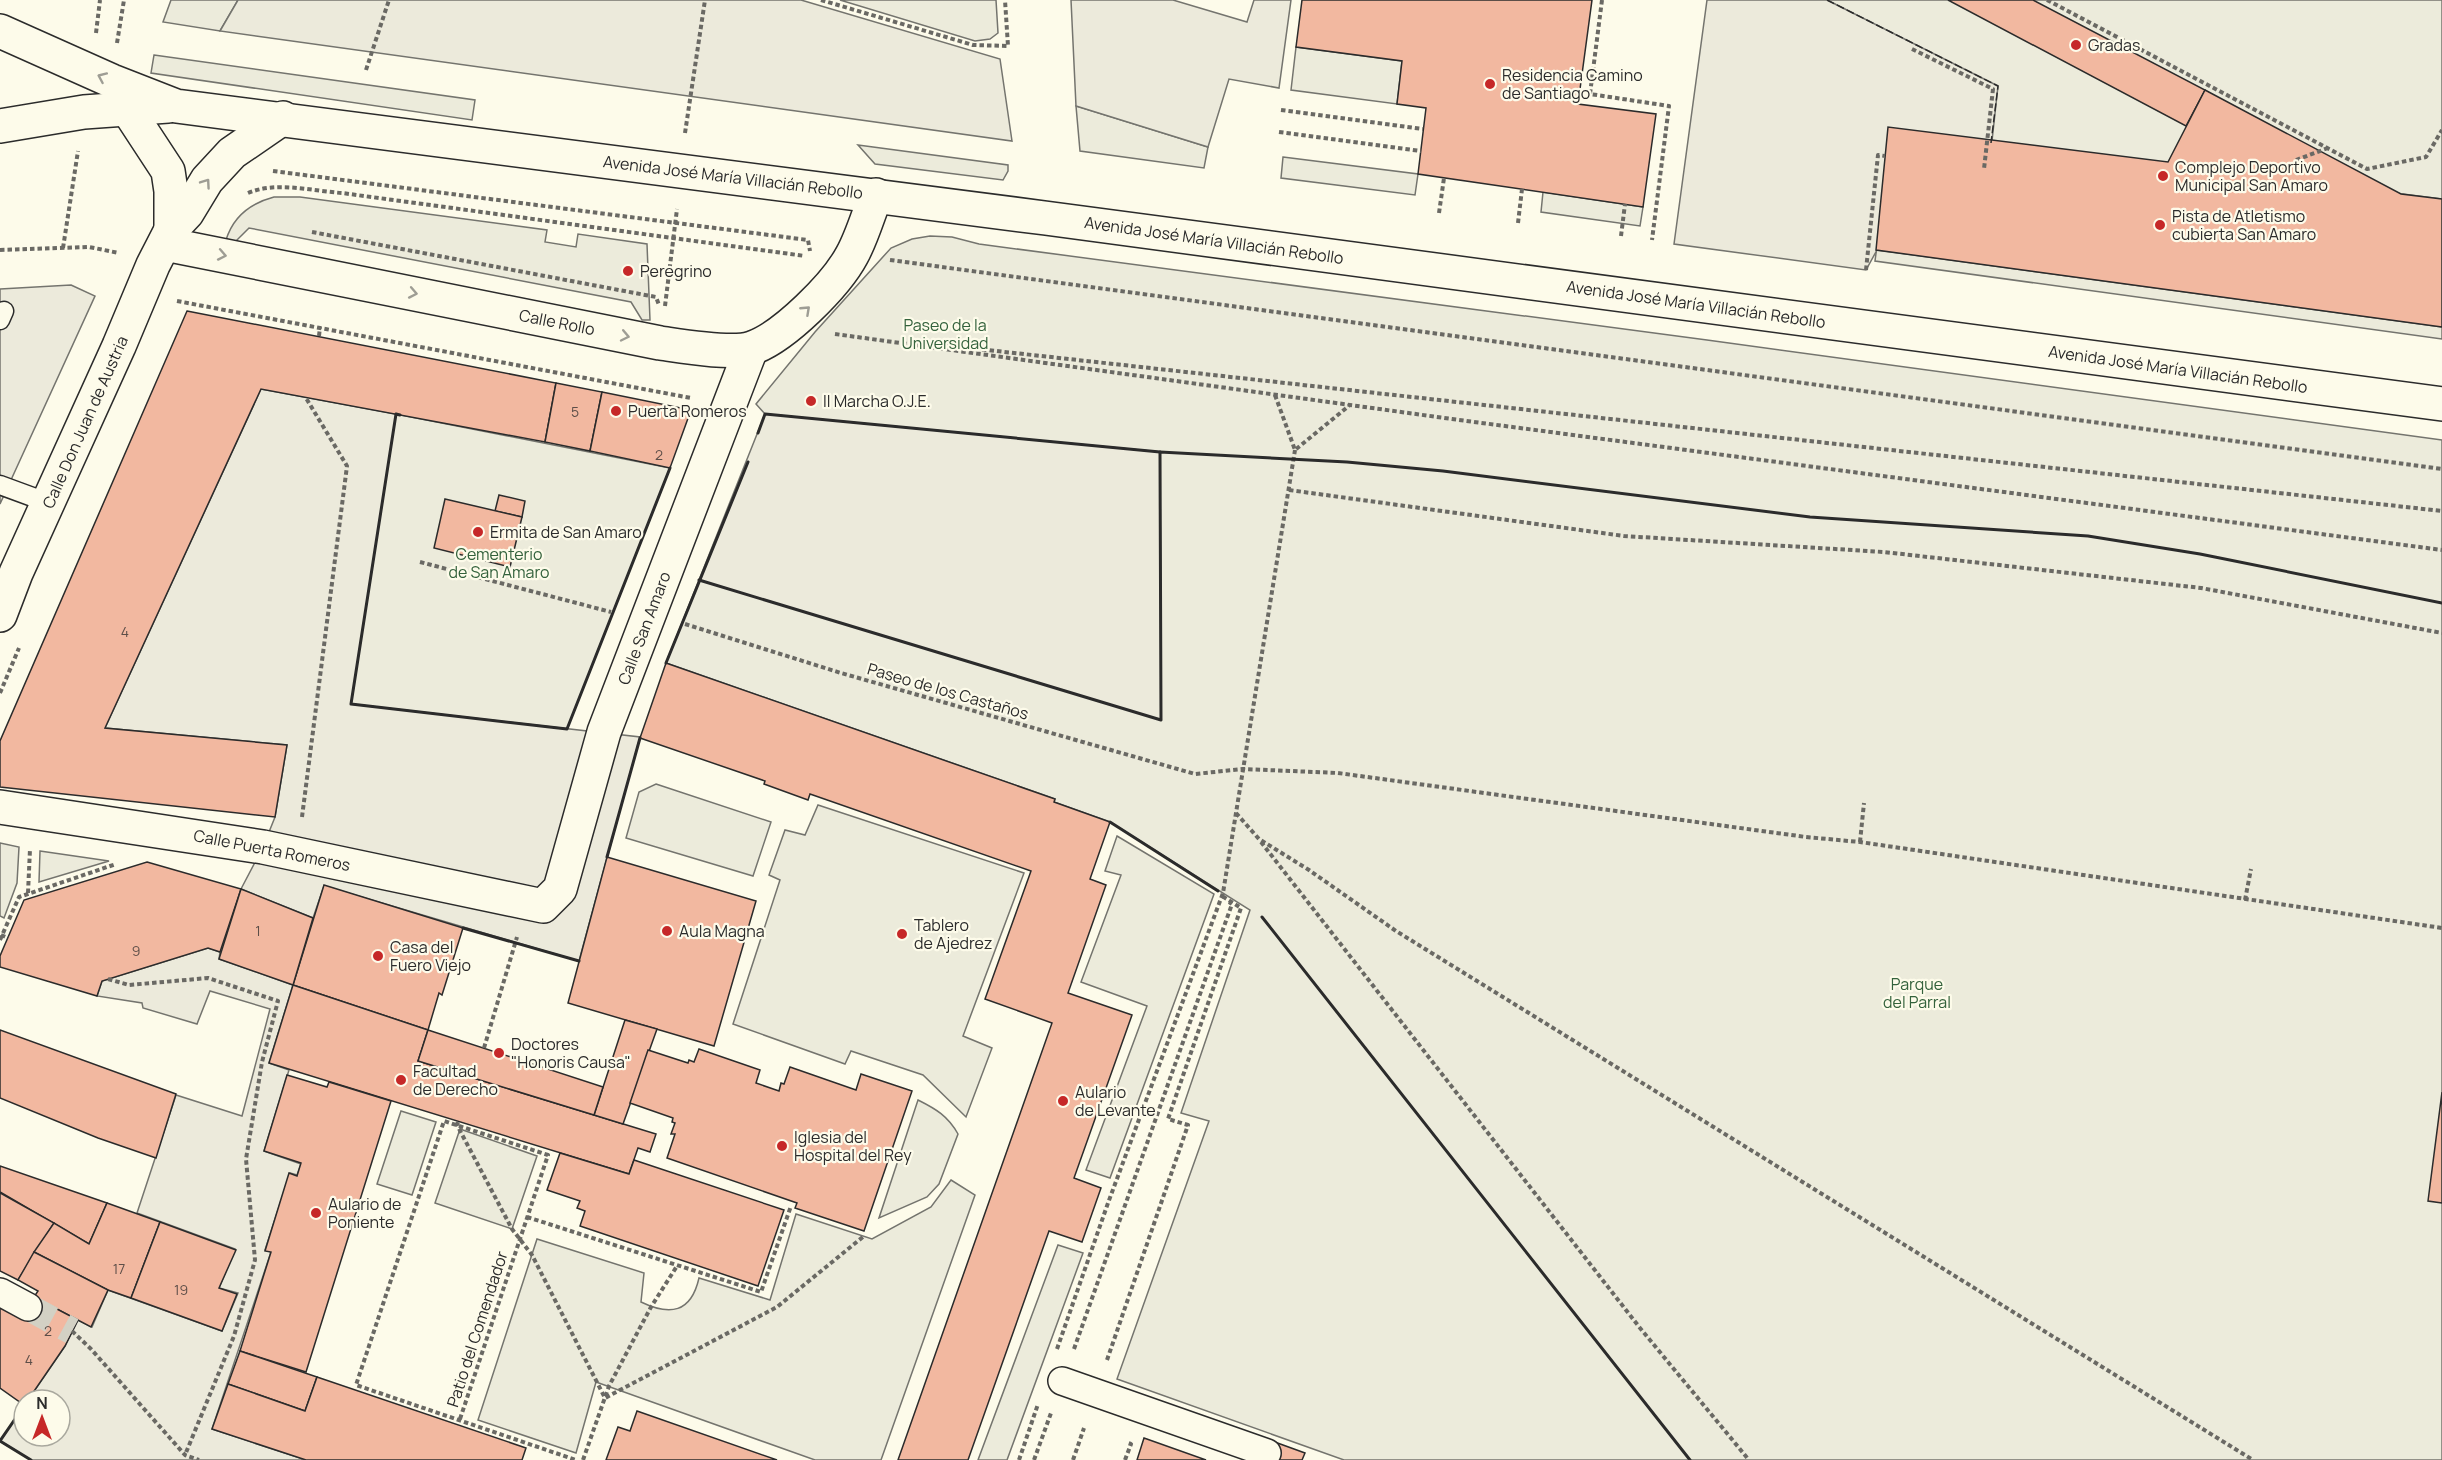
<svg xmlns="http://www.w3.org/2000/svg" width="2442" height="1460" viewBox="0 0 2442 1460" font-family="Manrope,sans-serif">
<rect width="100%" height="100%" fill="#fdfbea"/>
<g fill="#ecebdb" stroke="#74746e" stroke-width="1.5">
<polygon points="171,0 238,0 220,31 163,22"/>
<polygon points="840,0 996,0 998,33 990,39 975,41"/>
<polygon points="1827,0 2442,0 2442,339 1875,261 1904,40"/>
<polygon points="1296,47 1402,61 1397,104 1291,90"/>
<polygon points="154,55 475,100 472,120 151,73"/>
<polygon points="1076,106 1208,147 1204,168 1080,151"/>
<polygon points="858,145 1008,165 1008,171 1003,180 875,164"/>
<polygon points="1283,157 1418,174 1415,195 1281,178"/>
<polygon points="1543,192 1643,207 1640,226 1541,212"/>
<path d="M274,197h26l247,33 -2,12 31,5 2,-13 69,10 3,76h-8l-11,-18 -382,-74 -14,14 -9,-2c7,-23 25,-37 48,-43z"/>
<polygon points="930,236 952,237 979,244 1707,340 2442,440 2442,1460 1344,1460 1117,1379 1209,1121 1181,1113 1250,910 1110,822 1054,802 1055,799 666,663 699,580 1161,719 1160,452 765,414 756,404 815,332 891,248 912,239"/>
<polygon points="396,414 670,468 567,729 351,704"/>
<polygon points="656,784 771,822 753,876 626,838 639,792"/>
<polygon points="818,805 1024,873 963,1036 992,1048 966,1117 923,1075 851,1051 845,1064 733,1024 780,880 769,875 785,830 805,835"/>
<polygon points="1117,836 1214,894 1110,1178 1086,1170 1147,1006 1081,982 1121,875 1105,871"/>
<polygon points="0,843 19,847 17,883 4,918 0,916"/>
<polygon points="40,851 109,861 39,882"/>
<path d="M918,1100c18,9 30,16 40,34l-19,50 -12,13 -48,21z"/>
<polygon points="401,1111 436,1122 412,1195 377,1184"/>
<polygon points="460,1129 537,1156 512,1229 435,1203"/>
<path d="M951,1180l24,15 -94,265h-66l-219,-78 -20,71 -98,-33 59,-181 107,34 -3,29c29,14 50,11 58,-24l71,22 26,-86 76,25 59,-32z"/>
<polygon points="1058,1245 1083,1253 1007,1460 978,1460"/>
</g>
<g fill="#eceadb" stroke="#74746e" stroke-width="1.5">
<polygon points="238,0 801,0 1000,59 1012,141 220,31"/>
<polygon points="1071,0 1173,0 1247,22 1254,0 1291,0 1279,88 1229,79 1208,147 1076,106"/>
<polygon points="1707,0 1827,0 1998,86 1992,141 2442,199 2442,327 1877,250 1866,270 1674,244"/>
<polygon points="71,285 95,296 0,504 0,289"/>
<polygon points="261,389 396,414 351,704 640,737 579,961 324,886 313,918 241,889 263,847 275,817 287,745 105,728"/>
<polygon points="765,414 1160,452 1161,720 699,580"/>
<polygon points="208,948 220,952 219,959 293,985 269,1063 289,1070 264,1151 301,1164 297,1175 290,1173 265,1250 271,1252 212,1429 306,1460 31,1460 0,1441 24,1406 24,1436 60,1436 60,1400 28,1400 65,1346 78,1320 92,1327 108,1290 222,1331 238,1293 219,1288 235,1249 137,1213 176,1095 242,1116 270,1009 210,991 197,1024 143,1008 142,1003 97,996 102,981"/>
</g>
<g fill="#f2b8a0" stroke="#2b2b2b" stroke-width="1.5">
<polygon points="1302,0 1592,0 1578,104 1656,114 1643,207 1418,174 1426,108 1397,104 1402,61 1296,47"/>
<polygon points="1948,0 2033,0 2205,90 2186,126"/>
<polygon points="2205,90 2401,194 2442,199 2442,327 1876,250 1888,127 2168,162"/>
<polygon points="187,311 556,383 545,442 261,389 105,728 287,745 275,817 0,787 0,741"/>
<polygon points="556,383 602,392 590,451 545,442"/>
<polygon points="602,392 691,410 670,468 590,451"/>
<polygon points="499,495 525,501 522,517 495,511"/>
<polygon points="445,499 522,517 510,567 434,548"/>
<polygon points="666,663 1055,799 1054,802 1110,822 1090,879 1106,885 1068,993 1132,1015 1074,1178 1101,1188 1082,1242 1049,1231 968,1460 898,1460 1052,1023 985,999 1031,871 810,794 808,800 764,784 765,781 640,738"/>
<polygon points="607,857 756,901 714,1046 568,1003"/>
<polygon points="147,862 241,889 220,952 208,948 102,981 97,996 0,967 0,956 24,900"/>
<polygon points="324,885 463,928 442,995 439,993 428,1030 293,985"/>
<polygon points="241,889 313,918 293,985 219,959"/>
<polygon points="293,985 428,1030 418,1061 656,1134 650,1152 638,1148 629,1174 269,1063"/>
<polygon points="625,1020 657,1029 623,1124 594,1115"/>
<polygon points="0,1030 176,1094 156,1158 98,1138 0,1098"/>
<polygon points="428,1030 603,1087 594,1115 418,1061"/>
<polygon points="699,1049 760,1070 756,1083 779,1091 781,1083 784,1084 790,1067 856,1090 861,1074 912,1091 864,1231 795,1208 797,1203 667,1158 675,1134 671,1134 675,1123 672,1122 673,1118 630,1103 648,1050 688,1063 689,1060 694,1062"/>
<polygon points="287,1075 327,1087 329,1082 391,1101 306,1372 240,1351 271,1252 265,1251 289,1173 297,1176 301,1163 264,1151"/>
<polygon points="2442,1092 2442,1203 2428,1201"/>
<polygon points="560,1153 629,1174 634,1160 784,1210 758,1286 580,1226 585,1211 577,1208 580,1201 547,1190"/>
<polygon points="0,1166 107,1203 89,1244 0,1192"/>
<polygon points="0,1193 54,1223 18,1280 0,1271"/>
<polygon points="107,1203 160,1222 131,1298 108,1290 34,1252 54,1223 89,1244"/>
<polygon points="160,1222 236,1250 219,1288 237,1294 222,1331 131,1298"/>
<polygon points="34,1252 108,1290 91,1327 34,1297 38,1291 18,1280"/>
<polygon points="34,1297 78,1320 65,1346 28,1400 24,1400 24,1405 0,1388 0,1307"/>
<polygon points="240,1351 317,1377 305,1411 228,1384"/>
<polygon points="317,1377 526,1448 522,1460 306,1460 212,1429 228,1384 305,1411"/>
<polygon points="637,1411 777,1460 606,1460 618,1427 630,1431"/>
<polygon points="1144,1438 1206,1460 1137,1460"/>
<polygon points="1272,1441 1305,1453 1302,1460 1265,1460"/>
</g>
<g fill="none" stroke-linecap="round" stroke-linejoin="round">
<polyline stroke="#d3d1c4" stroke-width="27" stroke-dasharray="27 14" stroke-linecap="butt" points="28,1307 72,1331"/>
<g stroke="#2b2b2b" stroke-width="21">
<g id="service">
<polyline points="0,320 4,311"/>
<polyline points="0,485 49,503"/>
</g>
</g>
<g stroke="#2b2b2b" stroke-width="30">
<g id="pedestrian">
<polyline points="0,1292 28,1307"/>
<polyline points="1062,1381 1267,1453"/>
</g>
</g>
<g stroke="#2b2b2b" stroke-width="36">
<g id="minor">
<polyline points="128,110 168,171 171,191 171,230"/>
<path d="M165,244l495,99c21,3 72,12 92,5 32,-11 84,-63 100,-93 10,-18 16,-40 24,-60"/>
<polyline points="0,615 16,573 119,346 153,265 171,230 187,213 207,180 232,153 283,118"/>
<polyline points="0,807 263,847 543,906 560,889 604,732 751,349"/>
</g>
</g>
<g stroke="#2b2b2b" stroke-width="36">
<g id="trunk">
<polyline points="0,31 112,81 176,106 1045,218 2442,404"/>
<polyline points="0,126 84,112 168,106"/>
</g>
</g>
<g stroke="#6a6964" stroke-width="4" stroke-dasharray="4.5 3" stroke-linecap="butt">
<polyline points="821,0 973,45 1008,46 1005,0"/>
<polyline points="1602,0 1590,94 1669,106 1652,240"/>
<polyline points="2047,0 2367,169 2426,157 2442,130"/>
<polyline points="96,33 100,0"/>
<polyline points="117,43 124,0"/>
<polyline points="1912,49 1993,89 1984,169"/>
<polyline points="366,70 389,0"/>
<polyline points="1281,110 1423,129"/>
<polyline points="1279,132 1421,151"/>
<polyline points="685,133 705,0"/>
<polyline points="2296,160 2328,148"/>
<polyline points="273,171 808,240 810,251"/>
<path d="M248,193c28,-12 64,-2 94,0l463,63"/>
<polyline points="1439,213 1444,178"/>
<polyline points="1518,223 1522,189"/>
<polyline points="312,232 656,297 659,305"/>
<polyline points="1621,236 1625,204"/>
<polyline points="63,248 78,151"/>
<polyline points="0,250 89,247 119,253"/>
<polyline points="890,260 2442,469"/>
<polyline points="1866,270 1878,155 1885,156"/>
<polyline points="177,301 691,398"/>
<polyline points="665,306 677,209"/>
<polyline points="835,334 1452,419 2442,550"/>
<polyline points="319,336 320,327"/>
<polyline points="915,342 2442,511"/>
<polyline points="1275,395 1295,450 1350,405"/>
<polyline points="1289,490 1624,536 1884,552 2201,588 2442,633"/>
<polyline points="420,562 611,612"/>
<polyline points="685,624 841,673 1195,774 1243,769 1338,773 1806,837 1860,842 2442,928"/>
<polyline points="0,693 19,648"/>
<polyline points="1236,813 1259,839 1309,870 1396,931 2253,1460"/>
<polyline points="302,817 347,466 306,398"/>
<polyline points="1261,842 1640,1328 1749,1460"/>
<polyline points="1860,842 1864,803"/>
<polyline points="28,893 30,849"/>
<polyline points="2245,900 2251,869"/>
<polyline points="1,935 8,938"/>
<polyline points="0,940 19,897 116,864"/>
<polyline points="108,979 129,985 208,978 278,1001 262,1062 246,1159 255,1260 234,1336 185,1455"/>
<polyline points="484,1048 517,937"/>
<polyline points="458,1122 457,1125 512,1229 532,1255 605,1398 777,1307 864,1236"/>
<polyline points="527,1217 761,1292 791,1206"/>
<polyline points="72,1331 91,1349 185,1455 199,1460"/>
<polyline points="1057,1349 1108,1203 1223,893 1295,450"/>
<polyline points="1074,1349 1232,904 1229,902"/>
<polyline points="1107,1360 1188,1125 1168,1119 1241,908 1222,896"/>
<polyline points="460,1419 548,1155 444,1121 356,1385 576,1460"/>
<polyline points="583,1460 609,1386 651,1307 677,1266"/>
<polyline points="1019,1460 1038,1404"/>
<polyline points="1034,1460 1051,1413"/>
<polyline points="1073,1460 1084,1428"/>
<polyline points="1125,1460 1131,1444 1128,1443"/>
</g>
<use href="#service" stroke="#fdfbea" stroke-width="18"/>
<use href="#pedestrian" stroke="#fdfbea" stroke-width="27"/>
<use href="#minor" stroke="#fdfbea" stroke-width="33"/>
<use href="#trunk" stroke="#fdfbea" stroke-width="33"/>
<polyline stroke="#2b2b2b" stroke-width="1.5" stroke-dasharray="8 3" stroke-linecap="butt" points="1827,0 1998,86 1991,143"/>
<g stroke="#2b2b2b" stroke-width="3">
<polyline points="400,415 396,414 351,704 567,729 670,468"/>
<polyline points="758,433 765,414 1160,452"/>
<polyline points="699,580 1161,720 1160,452 1347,462 1443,471 1810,517 2088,536 2200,554 2442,603"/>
<polyline points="666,663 748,462"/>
<polyline points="1110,822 1218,891"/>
<polyline points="607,857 640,738"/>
<polyline points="1262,917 1690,1460"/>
<polyline points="463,928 579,961"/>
<polyline points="24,1406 0,1441 31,1460"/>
</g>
</g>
<defs><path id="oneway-chevron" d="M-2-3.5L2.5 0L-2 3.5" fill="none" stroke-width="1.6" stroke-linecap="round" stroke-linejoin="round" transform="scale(1.5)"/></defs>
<g stroke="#9e9d94">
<use href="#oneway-chevron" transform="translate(102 77) rotate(-156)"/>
<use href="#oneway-chevron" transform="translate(206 183) rotate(-55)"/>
<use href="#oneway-chevron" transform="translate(222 255) rotate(11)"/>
<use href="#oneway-chevron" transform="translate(413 293) rotate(11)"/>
<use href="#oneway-chevron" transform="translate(806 310) rotate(-43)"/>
<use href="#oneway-chevron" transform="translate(625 336) rotate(12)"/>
</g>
<g fill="#c62828" stroke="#fdfbea" stroke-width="2">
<circle cx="2076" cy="45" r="6"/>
<circle cx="1490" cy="84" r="6"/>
<circle cx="2163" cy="176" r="6"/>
<circle cx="2160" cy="225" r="6"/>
<circle cx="628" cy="271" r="6"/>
<circle cx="811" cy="401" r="6"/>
<circle cx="616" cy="411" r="6"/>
<circle cx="478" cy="532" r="6"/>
<circle cx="667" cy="931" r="6"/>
<circle cx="902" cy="934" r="6"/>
<circle cx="378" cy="956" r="6"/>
<circle cx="499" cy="1053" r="6"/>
<circle cx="401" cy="1080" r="6"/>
<circle cx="1063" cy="1101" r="6"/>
<circle cx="782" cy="1146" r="6"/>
<circle cx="316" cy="1213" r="6"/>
</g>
<g text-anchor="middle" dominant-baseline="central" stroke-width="4.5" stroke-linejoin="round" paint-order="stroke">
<g font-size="14" fill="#5d4e48">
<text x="575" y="411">5</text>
<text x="659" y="454">2</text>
<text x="125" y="631">4</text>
<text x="258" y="930">1</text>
<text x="136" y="950">9</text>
<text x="119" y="1268">17</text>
<text x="181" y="1289">19</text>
<text x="48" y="1330">2</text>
<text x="29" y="1359">4</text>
</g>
<g font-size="16" fill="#2b2b2b" stroke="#fdfbea" text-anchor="start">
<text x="2088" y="45">Gradas</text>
<text x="1502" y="75">Residencia Camino<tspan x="1502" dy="18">de Santiago</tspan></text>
<text x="2175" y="167">Complejo Deportivo<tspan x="2175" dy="18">Municipal San Amaro</tspan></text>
<text x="2172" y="216">Pista de Atletismo<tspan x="2172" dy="18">cubierta San Amaro</tspan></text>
<text x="640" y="271">Peregrino</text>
<text x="823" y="401">II Marcha O.J.E.</text>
<text x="628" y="411">Puerta Romeros</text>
<text x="490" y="532">Ermita de San Amaro</text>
<text x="914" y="925">Tablero<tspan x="914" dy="18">de Ajedrez</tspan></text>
<text x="679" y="931">Aula Magna</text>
<text x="390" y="947">Casa del<tspan x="390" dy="18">Fuero Viejo</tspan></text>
<text x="511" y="1044">Doctores<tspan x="511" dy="18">"Honoris Causa"</tspan></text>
<text x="413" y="1071">Facultad<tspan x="413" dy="18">de Derecho</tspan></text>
<text x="1075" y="1092">Aulario<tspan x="1075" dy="18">de Levante</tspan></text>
<text x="794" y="1137">Iglesia del<tspan x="794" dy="18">Hospital del Rey</tspan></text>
<text x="328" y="1204">Aulario de<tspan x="328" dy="18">Poniente</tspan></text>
</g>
<g font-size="16" fill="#2b2b2b" stroke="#fdfbea">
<text transform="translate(733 177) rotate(7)">Avenida José María Villacián Rebollo</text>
<text transform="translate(1214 240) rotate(8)">Avenida José María Villacián Rebollo</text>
<text transform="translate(1696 304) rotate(8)">Avenida José María Villacián Rebollo</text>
<text transform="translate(557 322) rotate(11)">Calle Rollo</text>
<text transform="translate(2178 369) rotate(8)">Avenida José María Villacián Rebollo</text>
<text transform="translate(85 422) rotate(-66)">Calle Don Juan de Austria</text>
<text transform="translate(644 628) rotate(-69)">Calle San Amaro</text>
<text transform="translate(948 691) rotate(16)">Paseo de los Castaños</text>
<text transform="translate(272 850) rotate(11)">Calle Puerta Romeros</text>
<text transform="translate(477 1329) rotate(-72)">Patio del Comendador</text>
</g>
<g font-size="16" fill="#34623c" stroke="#fdfbea">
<text x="945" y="325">Paseo de la<tspan x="945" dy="18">Universidad</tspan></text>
<text x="499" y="554">Cementerio<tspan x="499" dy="18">de San Amaro</tspan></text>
<text x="1917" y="984">Parque<tspan x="1917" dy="18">del Parral</tspan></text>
</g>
</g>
<g transform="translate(42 1418)"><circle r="28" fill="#fdfbea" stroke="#a9a89e" stroke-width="1.5"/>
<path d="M0-4.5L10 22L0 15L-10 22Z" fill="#c62828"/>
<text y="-9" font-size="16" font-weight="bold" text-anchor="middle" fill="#2b2b2b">N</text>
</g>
</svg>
